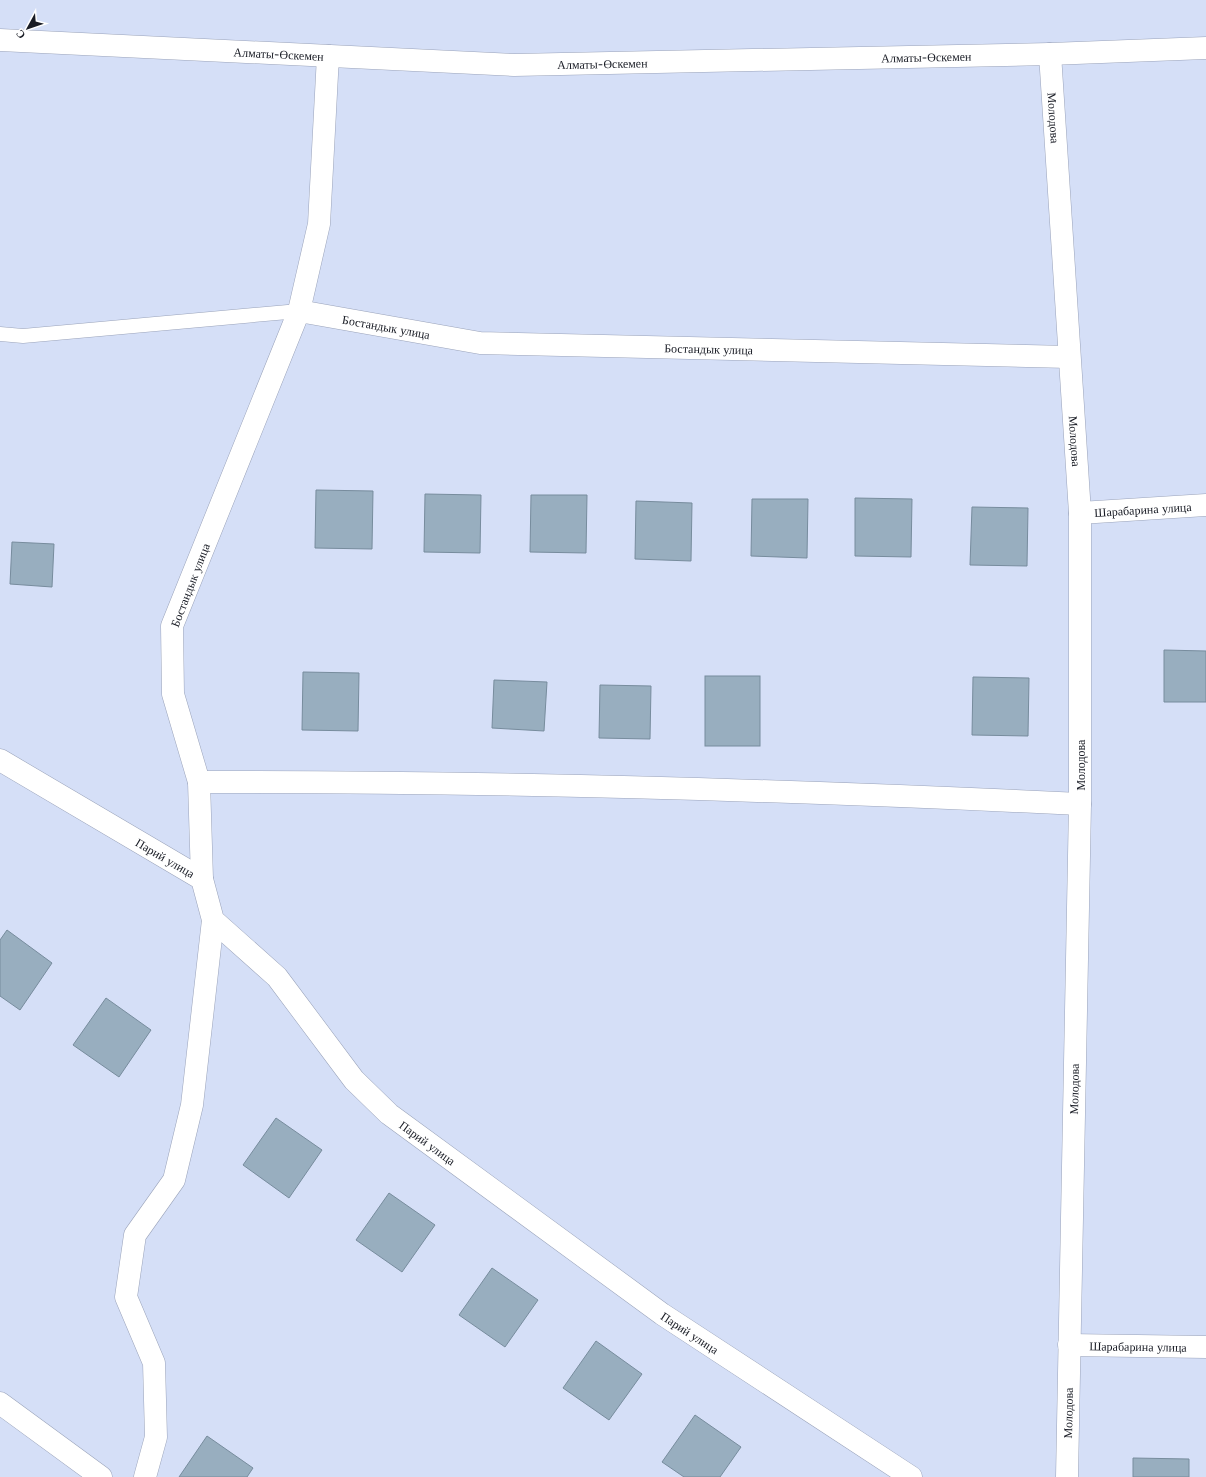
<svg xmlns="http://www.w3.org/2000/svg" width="1206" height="1477" viewBox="0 0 1206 1477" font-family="'Libre Baskerville',serif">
<rect width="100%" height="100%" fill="#d5dff7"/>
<g fill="#98aebf" stroke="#778c9d">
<polygon points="316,490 373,491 372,549 315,548"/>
<polygon points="425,494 481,495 480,553 424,552"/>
<polygon points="531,495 587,495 586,553 530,552"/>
<polygon points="855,498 912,499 911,557 855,556"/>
<polygon points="752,499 808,499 807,558 751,556"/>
<polygon points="636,501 692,503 691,561 635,559"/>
<polygon points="972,507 1028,508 1027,566 970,565"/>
<polygon points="12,542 54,544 52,587 10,584"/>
<polygon points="1164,650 1206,651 1206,702 1164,702"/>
<polygon points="303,672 359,673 358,731 302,730"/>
<rect x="705" y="676" width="55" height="70"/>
<polygon points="973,677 1029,678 1028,736 972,735"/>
<polygon points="494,680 547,682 544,731 492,728"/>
<polygon points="600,685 651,686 650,739 599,738"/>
<polygon points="7,930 52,963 20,1010 0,996 0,940"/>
<polygon points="106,998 151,1030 119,1077 73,1045"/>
<polygon points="276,1118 322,1150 289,1198 243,1165"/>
<polygon points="389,1193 435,1225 402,1272 356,1240"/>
<polygon points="492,1268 538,1300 505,1347 459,1315"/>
<polygon points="596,1341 642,1374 609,1420 563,1388"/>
<polygon points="695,1415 741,1447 720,1477 684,1477 662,1462"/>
<polygon points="207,1436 253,1468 247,1477 179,1477"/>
<polygon points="1133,1458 1189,1459 1189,1477 1133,1477"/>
</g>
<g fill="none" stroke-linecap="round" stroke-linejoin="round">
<g stroke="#9aa3ba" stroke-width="15">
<polyline id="service" points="0,334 23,336 299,311"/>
</g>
<g stroke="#9aa3ba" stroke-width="23">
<g id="minor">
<path id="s1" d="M1050,54l30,459v291l-13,673"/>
<polyline points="299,311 319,224 328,56"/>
<path id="s2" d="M1080,513l126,-8"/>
<path id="s3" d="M0,760l202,119 11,41 64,57 77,103 35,34 273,200 249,163"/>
<path id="s4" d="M202,879l-3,-97 -26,-88 -1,-68 127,-315 181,32 589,14"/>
<path id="s5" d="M1069,1345l137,2"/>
<polyline points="0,1403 101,1477"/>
<polyline points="145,1477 156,1437 154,1363 126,1297 135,1235 174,1180 192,1105 213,920"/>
</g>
</g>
<g stroke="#9aa3ba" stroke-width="23">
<path id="tertiary" d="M199,782c294,-1 588,8 881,22"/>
</g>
<g stroke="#9aa3ba" stroke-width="23">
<g id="trunk">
<path id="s6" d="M0,40l514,25 536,-11 156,-6"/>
</g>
</g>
<use href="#service" stroke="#fff" stroke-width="14"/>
<use href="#minor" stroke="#fff" stroke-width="22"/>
<use href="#tertiary" stroke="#fff" stroke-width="22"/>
<use href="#trunk" stroke="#fff" stroke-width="22"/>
</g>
<g text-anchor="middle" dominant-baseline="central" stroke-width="3" stroke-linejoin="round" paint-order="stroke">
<g font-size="12" fill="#181b24" stroke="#fff">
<text stroke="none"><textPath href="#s6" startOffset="279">Алматы-Өскемен</textPath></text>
<text stroke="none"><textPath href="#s6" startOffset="927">Алматы-Өскемен</textPath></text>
<text stroke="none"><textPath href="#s6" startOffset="603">Алматы-Өскемен</textPath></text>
<text stroke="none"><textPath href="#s1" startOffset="64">Молодова</textPath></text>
<text stroke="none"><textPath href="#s4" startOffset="685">Бостандык улица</textPath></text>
<text stroke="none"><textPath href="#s4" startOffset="1009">Бостандык улица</textPath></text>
<text stroke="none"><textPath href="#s1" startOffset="388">Молодова</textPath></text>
<text stroke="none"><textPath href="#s2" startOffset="63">Шарабарина улица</textPath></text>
<text transform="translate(190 585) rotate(-69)">Бостандык улица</text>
<text transform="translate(1080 765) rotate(-90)">Молодова</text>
<text stroke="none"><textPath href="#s3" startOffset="192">Парий улица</textPath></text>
<text transform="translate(1074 1089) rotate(-89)">Молодова</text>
<text stroke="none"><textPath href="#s3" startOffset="588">Парий улица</textPath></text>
<text stroke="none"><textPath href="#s3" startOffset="912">Парий улица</textPath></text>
<text stroke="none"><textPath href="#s5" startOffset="69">Шарабарина улица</textPath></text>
<text transform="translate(1068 1413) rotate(-89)">Молодова</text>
</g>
</g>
<g transform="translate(28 28) rotate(230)" stroke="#ffffff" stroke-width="3" paint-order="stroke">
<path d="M0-3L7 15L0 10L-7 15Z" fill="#181b24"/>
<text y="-6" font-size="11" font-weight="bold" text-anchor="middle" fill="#181b24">С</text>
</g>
</svg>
